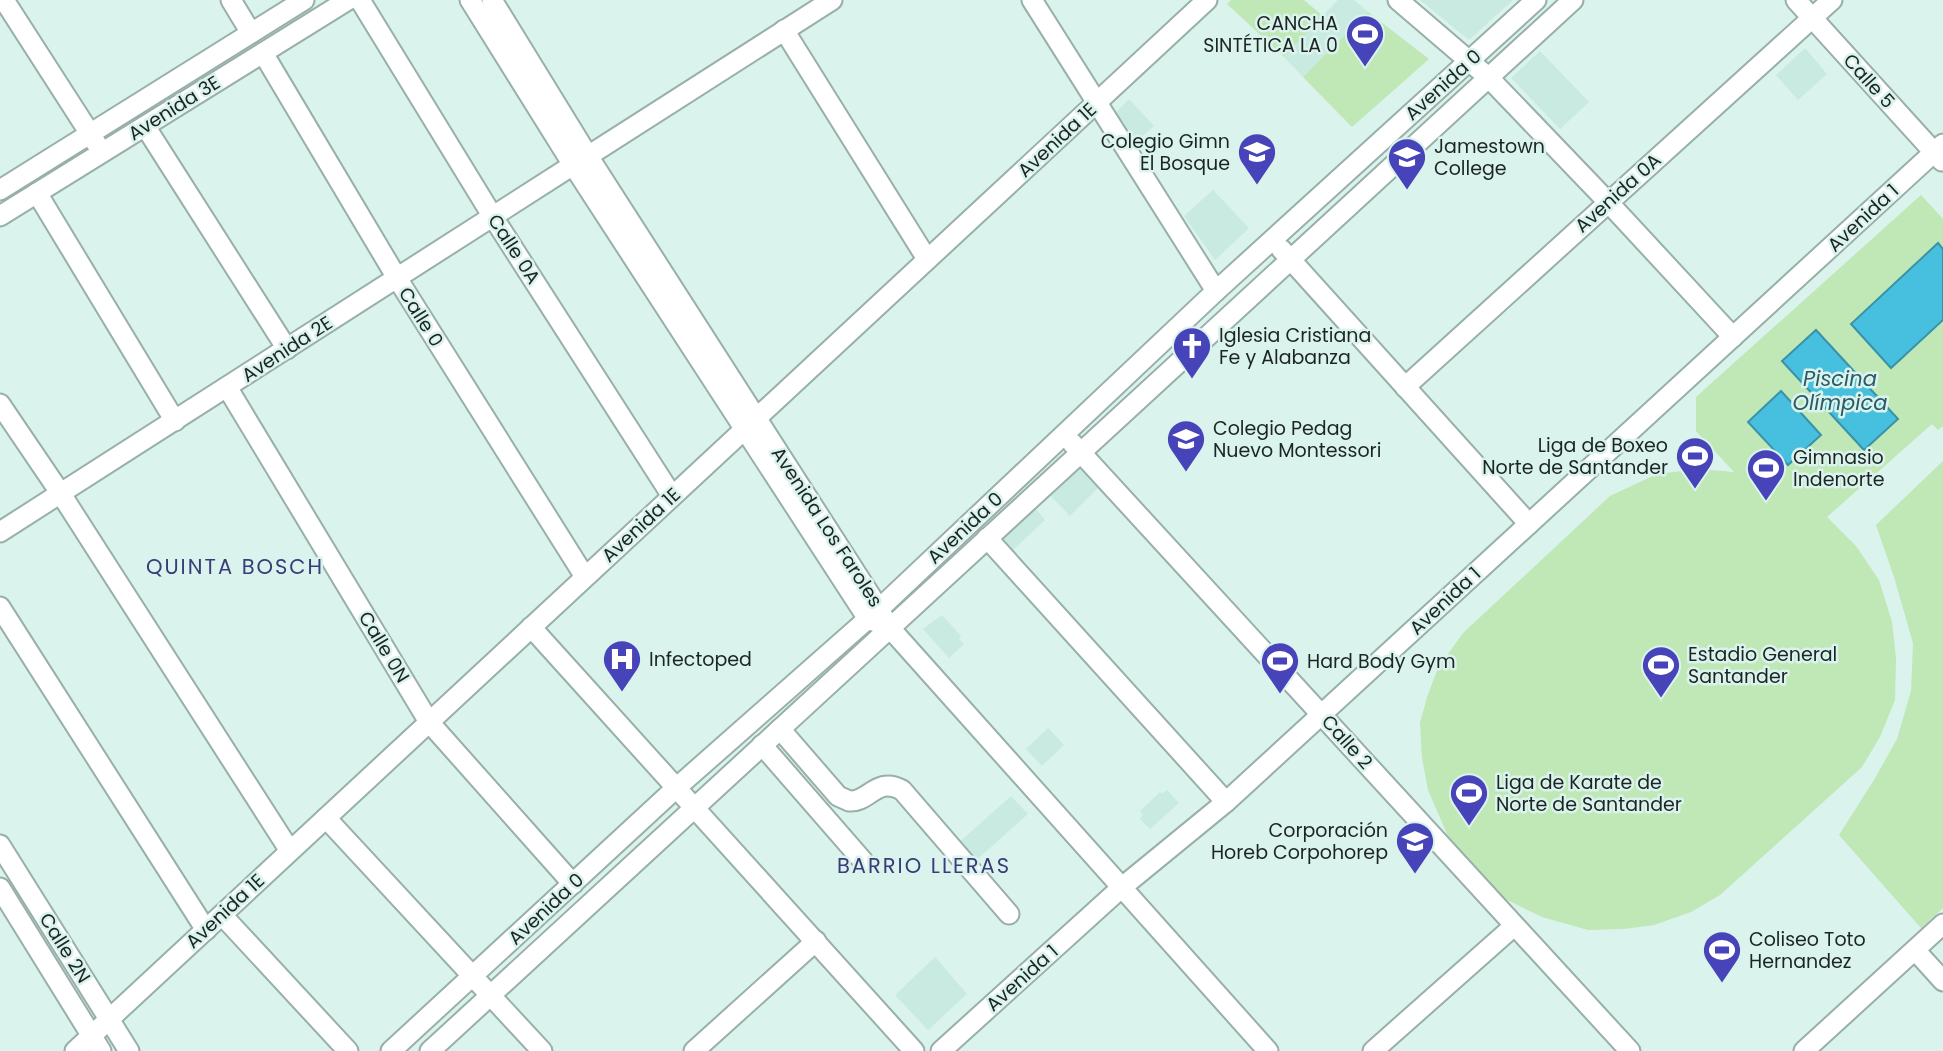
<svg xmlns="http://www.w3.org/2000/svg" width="1943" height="1051" viewBox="0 0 1943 1051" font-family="Poppins,sans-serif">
<rect width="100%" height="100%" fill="#daf3ed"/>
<g fill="#c8eae1">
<polygon points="1338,0 1354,0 1368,12 1303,77 1284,57"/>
<polygon points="1420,0 1513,0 1469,40"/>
<polygon points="1805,48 1827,74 1798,100 1776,75"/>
<polygon points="1540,51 1589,102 1560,129 1511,78"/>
<polygon points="1129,99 1154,126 1136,142 1115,113"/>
<polygon points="1213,190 1249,228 1215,260 1184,216"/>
<polygon points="1081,467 1099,487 1070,516 1051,496"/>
<polygon points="1035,508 1045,520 1013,550 1003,538"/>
<polygon points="942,615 961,636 959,639 964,644 949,658 923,629"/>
<polygon points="1048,728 1064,745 1042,766 1026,749"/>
<polygon points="1167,790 1179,803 1150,829 1140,819 1143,815 1140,811 1160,792 1162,794"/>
<polygon points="1011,796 1028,814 972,864 955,846"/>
<polygon points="935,957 967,994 928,1030 895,995"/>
</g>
<g fill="#c0e7b6">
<polygon points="1231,0 1304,0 1323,16 1284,57 1227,4"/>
<polygon points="1368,12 1429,59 1352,127 1303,77"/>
<polygon points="1921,195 1943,219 1943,426 1938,430 1932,424 1827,517 1856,546 1879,580 1892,622 1896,658 1895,700 1880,737 1862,767 1720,895 1691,912 1654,925 1624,929 1588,930 1542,917 1503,898 1470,866 1447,834 1428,790 1422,758 1420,723 1427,697 1438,668 1463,633 1610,496 1657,474 1699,469 1734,472 1696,431 1696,397"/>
<polygon points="1943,461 1943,908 1921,928 1839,835 1874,780 1897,739 1911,691 1913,643 1894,577 1876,525"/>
</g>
<g fill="#47c0e0" stroke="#3a92a7" stroke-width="2">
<polygon points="1938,243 1943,249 1943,320 1891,368 1851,324"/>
<polygon points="1816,330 1898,419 1864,450 1782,361"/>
<polygon points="1781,391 1821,435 1788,465 1748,422"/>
</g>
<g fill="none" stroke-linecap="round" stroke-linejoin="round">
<g stroke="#98afaa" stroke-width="23">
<g id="minor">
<polyline points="4,0 96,143"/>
<polyline points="231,0 251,33"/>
<polyline points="360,0 493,217 672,496"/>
<polyline points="470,0 573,165 868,619 879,623"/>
<polyline points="492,0 588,156 879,609 889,627 1268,1051"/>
<polyline points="1032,0 1216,291"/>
<polyline points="1398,0 1489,78 1608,202 1733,337"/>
<polyline points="1796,0 1942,161"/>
<polyline points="784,30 927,259"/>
<polyline points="263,53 397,278 585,577"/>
<polyline points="145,126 287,349"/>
<polyline points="588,156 832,0"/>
<polyline points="0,190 304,0"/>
<polyline points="37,193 175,421"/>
<polyline points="0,216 348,0"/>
<polyline points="1281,249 1529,524"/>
<polyline points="227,387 429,722 573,884"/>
<polyline points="1405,387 1832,0"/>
<polyline points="0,404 61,494 290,851"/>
<polyline points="1072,443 1630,1051"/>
<polyline points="0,532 573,165"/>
<polyline points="987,538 1226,802"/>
<polyline points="0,607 206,930"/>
<polyline points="531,627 914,1051"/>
<path d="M780,729l58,67c2,1 9,4 11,5 20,2 27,-25 53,-11l107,124"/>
<polyline points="762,745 863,861"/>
<polyline points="326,818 542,1051"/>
<polyline points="0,845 129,1051"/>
<polyline points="0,888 101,1051"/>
<polyline points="222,915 348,1051"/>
<polyline points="1915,950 1943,981"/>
<polyline points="75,1051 1207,0"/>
<polyline points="391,1051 675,789 879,609 1216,291 1536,0"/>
<polyline points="430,1051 1573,0"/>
<polyline points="694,1051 816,941"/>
<polyline points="941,1051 1121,888 1226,802 1943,144"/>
<polyline points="1373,1051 1514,926"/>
<polyline points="1804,1051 1943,924"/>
</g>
</g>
<use href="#minor" stroke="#fff" stroke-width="19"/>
</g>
<defs>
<g id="stadium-pin" transform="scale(2.0125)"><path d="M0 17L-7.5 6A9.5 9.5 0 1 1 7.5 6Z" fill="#4743b9" stroke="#daf3ed"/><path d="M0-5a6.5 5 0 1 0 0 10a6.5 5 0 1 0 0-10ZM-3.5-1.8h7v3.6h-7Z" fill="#fff"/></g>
<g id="school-pin" transform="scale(2.0125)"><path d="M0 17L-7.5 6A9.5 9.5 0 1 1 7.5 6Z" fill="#4743b9" stroke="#daf3ed"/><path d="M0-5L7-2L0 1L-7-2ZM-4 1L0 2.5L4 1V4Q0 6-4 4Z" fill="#fff"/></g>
<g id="university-pin" transform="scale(2.0125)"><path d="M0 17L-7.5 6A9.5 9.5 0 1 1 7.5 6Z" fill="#4743b9" stroke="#daf3ed"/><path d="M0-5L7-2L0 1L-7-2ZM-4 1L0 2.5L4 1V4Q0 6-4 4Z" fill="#fff"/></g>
<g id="church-pin" transform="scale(2.0125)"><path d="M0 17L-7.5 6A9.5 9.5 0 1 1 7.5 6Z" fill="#4743b9" stroke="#daf3ed"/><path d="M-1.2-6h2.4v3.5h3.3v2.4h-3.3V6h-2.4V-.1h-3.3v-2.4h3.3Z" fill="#fff"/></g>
<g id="hospital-pin" transform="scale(2.0125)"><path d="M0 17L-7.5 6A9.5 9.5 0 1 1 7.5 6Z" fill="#4743b9" stroke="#daf3ed"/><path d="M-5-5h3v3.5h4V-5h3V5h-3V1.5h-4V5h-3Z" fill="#fff"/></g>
</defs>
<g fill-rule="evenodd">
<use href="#stadium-pin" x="1365" y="34"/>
<use href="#school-pin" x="1257" y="152"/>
<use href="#university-pin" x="1407" y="157"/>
<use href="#church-pin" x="1192" y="346"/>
<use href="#school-pin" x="1186" y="439"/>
<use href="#stadium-pin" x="1695" y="456"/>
<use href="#stadium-pin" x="1766" y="468"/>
<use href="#hospital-pin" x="622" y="659"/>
<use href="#stadium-pin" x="1280" y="661"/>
<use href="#stadium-pin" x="1661" y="665"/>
<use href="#stadium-pin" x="1469" y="793"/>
<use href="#school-pin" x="1415" y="841"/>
<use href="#stadium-pin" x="1722" y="950"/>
</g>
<g text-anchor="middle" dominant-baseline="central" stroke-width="5" stroke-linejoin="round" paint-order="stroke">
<g font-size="19" fill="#1c2523" stroke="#daf3ed" text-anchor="start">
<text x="1338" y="23" text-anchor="end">CANCHA<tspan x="1338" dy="22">SINTÉTICA LA 0</tspan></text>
<text x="1230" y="141" text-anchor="end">Colegio Gimn<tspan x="1230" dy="22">El Bosque</tspan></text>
<text x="1434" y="146">Jamestown<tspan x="1434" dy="22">College</tspan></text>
<text x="1219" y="335">Iglesia Cristiana<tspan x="1219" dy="22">Fe y Alabanza</tspan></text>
<text x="1213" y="428">Colegio Pedag<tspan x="1213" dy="22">Nuevo Montessori</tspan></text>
<text x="1668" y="445" text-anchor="end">Liga de Boxeo<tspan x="1668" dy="22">Norte de Santander</tspan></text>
<text x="1793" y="457">Gimnasio<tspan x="1793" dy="22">Indenorte</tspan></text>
<text x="1688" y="654">Estadio General<tspan x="1688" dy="22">Santander</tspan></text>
<text x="649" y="659">Infectoped</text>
<text x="1307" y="661">Hard Body Gym</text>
<text x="1496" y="782">Liga de Karate de<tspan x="1496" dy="22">Norte de Santander</tspan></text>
<text x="1388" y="830" text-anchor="end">Corporación<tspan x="1388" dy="22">Horeb Corpohorep</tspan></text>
<text x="1749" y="939">Coliseo Toto<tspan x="1749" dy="22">Hernandez</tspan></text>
</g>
<g font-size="19" fill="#1c2523" stroke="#daf3ed">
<text transform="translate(1869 81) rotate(48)">Calle 5</text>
<text transform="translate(1443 85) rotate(-42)">Avenida 0</text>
<text transform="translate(174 108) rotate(-32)">Avenida 3E</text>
<text transform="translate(1057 140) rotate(-43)">Avenida 1E</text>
<text transform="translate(1618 193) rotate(-42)">Avenida 0A</text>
<text transform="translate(1863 218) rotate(-43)">Avenida 1</text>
<text transform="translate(514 249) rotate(57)">Calle 0A</text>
<text transform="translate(421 317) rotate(58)">Calle 0</text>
<text transform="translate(287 349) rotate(-33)">Avenida 2E</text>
<text transform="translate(641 525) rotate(-43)">Avenida 1E</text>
<text transform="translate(827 527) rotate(57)">Avenida Los Faroles</text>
<text transform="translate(965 528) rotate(-43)">Avenida 0</text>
<text transform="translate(1445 601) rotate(-43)">Avenida 1</text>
<text transform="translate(384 647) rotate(59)">Calle 0N</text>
<text transform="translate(1347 742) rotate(48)">Calle 2</text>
<text transform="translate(546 909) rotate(-43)">Avenida 0</text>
<text transform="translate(225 911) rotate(-43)">Avenida 1E</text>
<text transform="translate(65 948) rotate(58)">Calle 2N</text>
<text transform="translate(1022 978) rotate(-42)">Avenida 1</text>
</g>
<g font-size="21" font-style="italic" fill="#295b68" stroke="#daf3ed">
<text x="1840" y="378">Piscina<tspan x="1840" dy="24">Olímpica</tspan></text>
</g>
<g font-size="21" letter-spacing="2" fill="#383c78" stroke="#daf3ed">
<text x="235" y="566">QUINTA BOSCH</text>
<text x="924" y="865">BARRIO LLERAS</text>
</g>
</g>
</svg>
